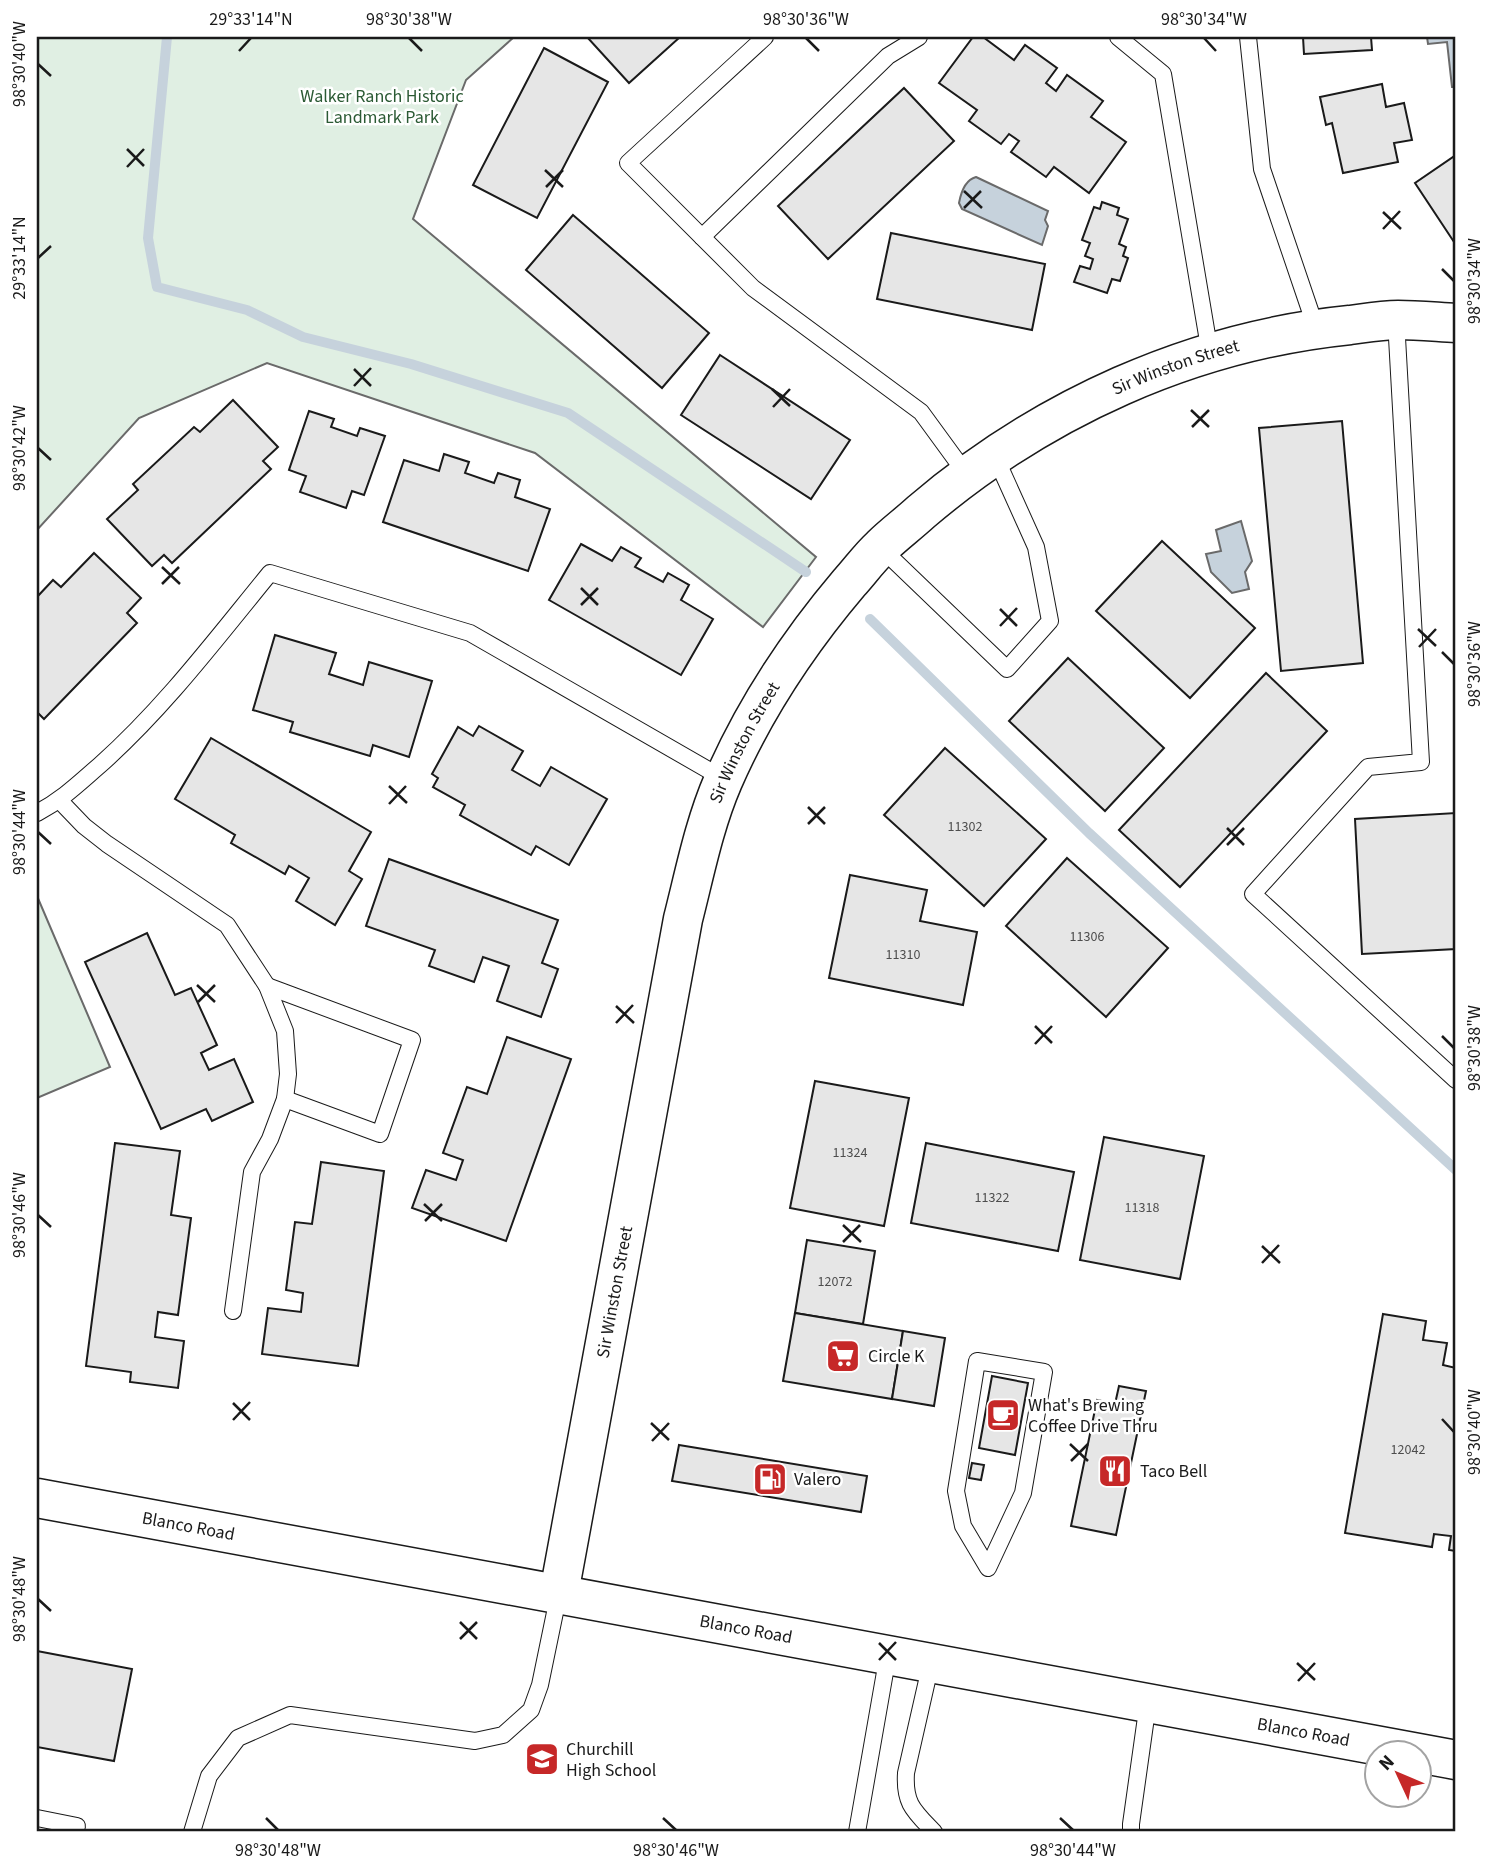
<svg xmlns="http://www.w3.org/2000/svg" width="1493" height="1869" viewBox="0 0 1493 1869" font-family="'Source Sans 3',sans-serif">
<rect width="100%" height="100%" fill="#fff"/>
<g fill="#e0efe3" stroke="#6a6a6a" stroke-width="2">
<polygon points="37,37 514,37 466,80 413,219 816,557 763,627 535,453 267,363 139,418 37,530"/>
<polygon points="37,896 110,1067 37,1098"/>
</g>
<g fill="#c6d2dc" stroke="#6a6a6a" stroke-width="2">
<polygon points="1427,37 1456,37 1456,87 1452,87 1447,42 1428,44"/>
<path d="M976,177l72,34 -3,9 3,6 -6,19 -80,-36 -3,-6c2,-11 6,-23 17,-26z"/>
<polygon points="1241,521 1252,561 1245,572 1249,589 1232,593 1211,572 1206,554 1221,551 1216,530"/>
</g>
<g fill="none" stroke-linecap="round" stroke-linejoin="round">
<g stroke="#c6d2dc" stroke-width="10">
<polyline points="167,37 148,238 157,287 247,310 303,337 411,364 568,413 806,572"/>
<polyline points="870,619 1089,833 1456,1170"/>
</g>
</g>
<g fill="#e6e6e6" stroke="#1a1a1a" stroke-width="2">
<polygon points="587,37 680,37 629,83"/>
<polygon points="973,37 983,37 1014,60 1025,45 1057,68 1046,83 1056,91 1067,75 1103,101 1091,117 1126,142 1089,193 1054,167 1046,177 1011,152 1019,141 1009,134 1001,144 969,121 977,110 939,83"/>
<polygon points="1303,37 1371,37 1372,50 1304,54"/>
<polygon points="544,48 608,82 537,218 473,185"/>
<polygon points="1382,84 1386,107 1404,103 1412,140 1394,143 1398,162 1343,173 1332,123 1326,125 1320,97"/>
<polygon points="904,88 954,141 828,259 778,206"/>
<polygon points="1456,155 1456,245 1415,183"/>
<polygon points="1102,202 1119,208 1117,215 1128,219 1119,244 1126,247 1123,256 1128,258 1120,281 1112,279 1107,293 1074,282 1080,266 1090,269 1093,259 1085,256 1090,243 1082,240 1094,207 1100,209"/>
<polygon points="573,215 709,333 662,388 526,270"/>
<polygon points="891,233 1045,264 1032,330 877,299"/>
<polygon points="720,355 850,440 811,499 681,415"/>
<polygon points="233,400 278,447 263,461 271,469 172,563 164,555 152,566 107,519 138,490 133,484 194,427 200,432"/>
<polygon points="309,411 334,419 331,427 357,436 360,428 385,436 364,495 352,491 346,508 300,492 306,476 289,470"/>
<polygon points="1342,421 1363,663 1281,671 1259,428"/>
<polygon points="444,454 469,462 465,473 494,483 498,473 520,480 515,497 550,509 528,571 383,522 404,460 439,471"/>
<polygon points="1162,541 1255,628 1190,698 1096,611"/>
<polygon points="581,544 612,561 621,547 641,558 635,567 663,582 668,573 689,585 681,600 713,619 681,675 549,600"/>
<polygon points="94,553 141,598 127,613 137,623 44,719 37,712 37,597 53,580 61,587"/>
<polygon points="275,635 336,653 329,674 363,685 369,662 432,681 409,757 373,745 370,756 290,732 293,722 253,710"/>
<polygon points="1068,658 1164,748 1105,811 1009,721"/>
<polygon points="1266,673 1327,731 1180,887 1119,830"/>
<polygon points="479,726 523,751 512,770 540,786 551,767 607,799 569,865 536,846 531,855 460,815 465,805 433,787 438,778 432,774 458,727 473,736"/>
<polygon points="211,738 371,832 349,871 362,879 335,925 296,901 309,878 289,866 285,874 231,843 235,835 175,799"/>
<polygon points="945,748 1046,839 984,906 884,815"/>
<polygon points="1456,813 1456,949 1362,954 1355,819"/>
<polygon points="1067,858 1168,948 1106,1017 1006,926"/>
<polygon points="389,859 558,920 542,963 558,969 541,1017 497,1001 509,966 483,957 474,982 429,966 435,950 366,926"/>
<polygon points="850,875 927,890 920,921 977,932 963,1005 829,978"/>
<polygon points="147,933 175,995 191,988 217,1045 201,1053 209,1070 234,1059 253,1102 212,1121 206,1109 161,1129 85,962"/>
<polygon points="507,1037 571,1059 506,1241 412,1208 426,1170 456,1180 463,1160 443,1153 467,1087 487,1094"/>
<polygon points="815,1081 909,1098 884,1226 790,1208"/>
<polygon points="1104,1137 1204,1156 1180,1279 1080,1260"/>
<polygon points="115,1143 180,1151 171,1215 191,1218 178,1315 158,1312 155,1337 184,1341 178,1388 130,1382 131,1372 86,1366"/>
<polygon points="926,1143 1074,1172 1058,1251 911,1223"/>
<polygon points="321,1162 384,1171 358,1366 262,1354 268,1308 301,1312 303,1293 286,1290 295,1222 312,1224"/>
<polygon points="807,1240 875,1251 863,1324 795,1313"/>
<polygon points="795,1313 903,1331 892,1399 783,1381"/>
<polygon points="1383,1314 1426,1321 1423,1340 1447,1343 1443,1365 1456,1368 1456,1551 1449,1550 1451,1536 1434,1534 1432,1547 1345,1533"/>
<polygon points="903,1331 945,1338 934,1406 892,1399"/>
<polygon points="992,1376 1028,1383 1015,1455 979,1448"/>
<polygon points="1119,1386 1146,1391 1116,1535 1071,1526 1097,1400 1115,1404"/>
<polygon points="679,1445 867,1476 861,1512 672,1481"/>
<polygon points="972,1463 984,1465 981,1480 969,1478"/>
<polygon points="37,1651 132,1669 114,1761 37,1747"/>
</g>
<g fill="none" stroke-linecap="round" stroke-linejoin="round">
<g stroke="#1a1a1a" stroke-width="18">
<g id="service">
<polyline points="765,37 628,163 753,288 921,412 967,475"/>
<polyline points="1118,37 1163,74 1210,353"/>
<polyline points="1248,37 1262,169 1316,328"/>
<polyline points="702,237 888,56 919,37"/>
<polyline points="1396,320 1421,762 1368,767 1253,894 1456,1080"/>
<polyline points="880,547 1007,669 1050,621 1036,547 995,456"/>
<polyline points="60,801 84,826 107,844 227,925 267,986 285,1031 288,1074 285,1099 270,1139 252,1172 233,1311"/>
<path d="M37,813c26,-14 41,-29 63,-48 64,-57 116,-126 170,-192l200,60 254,146"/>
<polyline points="267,986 412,1040 380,1134 285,1099"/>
<polygon points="977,1361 1044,1372 1023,1493 988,1568 963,1526 956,1491"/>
<path d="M931,1663l-25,110c-2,31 8,38 28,59"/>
<polyline points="37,1818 77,1826 75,1832"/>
<polyline points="192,1832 209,1776 238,1738 290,1715 475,1741 503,1735 531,1710 540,1685 559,1593"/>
<polyline points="857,1832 888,1655"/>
<polyline points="1131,1832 1131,1824 1148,1703"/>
</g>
</g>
<g stroke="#1a1a1a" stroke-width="41">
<g id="tertiary">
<path id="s1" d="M559,1593l124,-674c12,-47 21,-94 40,-138 31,-71 76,-139 126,-198 11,-12 20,-25 32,-36 12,-12 27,-23 40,-35 121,-103 270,-171 429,-187 15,-2 32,-5 48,-5 19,0 39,2 58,3"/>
</g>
</g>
<g stroke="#1a1a1a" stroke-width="41">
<g id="primary">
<path id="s2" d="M37,1498l1419,262"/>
</g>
</g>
<use href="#service" stroke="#fff" stroke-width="16"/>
<use href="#tertiary" stroke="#fff" stroke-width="38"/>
<use href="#primary" stroke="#fff" stroke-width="38"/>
</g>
<path fill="none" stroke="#1a1a1a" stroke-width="2.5" d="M409,38l13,13M806,38l13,13M1204,38l12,13M239,51l12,-13M38,64l13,12M127,149l17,17M127,167l17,-18M545,170l18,17M546,187l17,-17M964,191l18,17M964,208l17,-17M1383,212l18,17M1383,229l17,-18M38,258l13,-12M1442,269l12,12M354,369l17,17M354,386l17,-18M772,389l18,17M773,407l17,-18M1191,410l18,17M1192,427l17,-17M38,448l13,12M162,567l18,17M162,584l17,-17M581,588l17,17M581,605l17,-17M1000,609l17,17M1000,626l17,-18M1418,629l18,17M1419,647l17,-18M1442,652l12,12M389,786l18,17M389,804l17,-18M808,807l17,17M808,824l17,-17M1227,828l17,17M38,832l13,12M1227,845l17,-17M197,985l18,17M198,1002l17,-17M616,1006l18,17M616,1023l17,-18M1035,1026l17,17M1442,1036l12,12M1035,1044l17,-18M424,1204l18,17M38,1215l13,12M425,1221l17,-17M843,1225l18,17M843,1242l17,-17M1262,1246l18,17M1262,1263l17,-18M233,1403l17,17M1442,1419l12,13M233,1420l17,-18M651,1423l18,17M652,1441l17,-18M1070,1444l18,17M1071,1461l17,-17M38,1599l13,12M460,1622l17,17M460,1639l17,-17M879,1643l17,17M879,1660l17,-18M1297,1663l18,17M1298,1681l17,-18M266,1818l12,12M663,1818l13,12M1060,1818l13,12"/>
<defs>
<g id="supermarket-square" transform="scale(1.75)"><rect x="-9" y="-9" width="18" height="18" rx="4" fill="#c62828" stroke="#fff"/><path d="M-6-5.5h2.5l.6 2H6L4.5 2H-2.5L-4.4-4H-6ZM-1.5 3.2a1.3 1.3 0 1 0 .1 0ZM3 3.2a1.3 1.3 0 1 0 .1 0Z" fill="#fff"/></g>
<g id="cafe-square" transform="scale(1.75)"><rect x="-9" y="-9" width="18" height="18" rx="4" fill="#c62828" stroke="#fff"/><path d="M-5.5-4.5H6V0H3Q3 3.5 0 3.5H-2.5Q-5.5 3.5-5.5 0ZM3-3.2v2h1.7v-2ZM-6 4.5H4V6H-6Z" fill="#fff"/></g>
<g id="restaurant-square" transform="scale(1.75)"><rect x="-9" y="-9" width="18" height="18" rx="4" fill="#c62828" stroke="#fff"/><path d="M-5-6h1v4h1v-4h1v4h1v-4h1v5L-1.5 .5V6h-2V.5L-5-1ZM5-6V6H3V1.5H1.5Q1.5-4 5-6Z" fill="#fff"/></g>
<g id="fuel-square" transform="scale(1.75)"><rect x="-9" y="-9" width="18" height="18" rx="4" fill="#c62828" stroke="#fff"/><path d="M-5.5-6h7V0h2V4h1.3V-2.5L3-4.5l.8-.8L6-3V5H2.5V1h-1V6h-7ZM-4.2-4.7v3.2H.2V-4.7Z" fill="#fff"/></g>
<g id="school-square" transform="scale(1.75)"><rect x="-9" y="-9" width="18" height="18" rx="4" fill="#c62828" stroke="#fff"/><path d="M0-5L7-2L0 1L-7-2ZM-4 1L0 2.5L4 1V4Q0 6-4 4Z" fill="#fff"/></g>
</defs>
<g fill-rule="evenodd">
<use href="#supermarket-square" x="843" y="1356"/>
<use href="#cafe-square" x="1003" y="1415"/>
<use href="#restaurant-square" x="1115" y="1471"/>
<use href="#fuel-square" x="770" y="1479"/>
<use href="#school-square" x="542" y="1759"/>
</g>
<g text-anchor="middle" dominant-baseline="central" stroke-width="5" stroke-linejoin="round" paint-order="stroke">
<g font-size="14" fill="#4d4d4d">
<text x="965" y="827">11302</text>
<text x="1087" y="937">11306</text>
<text x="903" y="955">11310</text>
<text x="850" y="1153">11324</text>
<text x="992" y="1198">11322</text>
<text x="1142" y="1208">11318</text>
<text x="835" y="1282">12072</text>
<text x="1408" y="1450">12042</text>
</g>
<g font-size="18" fill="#2b5a34" stroke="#fff">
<text x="382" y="96">Walker Ranch Historic<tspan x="382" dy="21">Landmark Park</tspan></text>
</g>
<g font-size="18" fill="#1a1a1a" stroke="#fff">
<text stroke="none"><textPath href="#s1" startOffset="1461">Sir Winston Street</textPath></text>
<text stroke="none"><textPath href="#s1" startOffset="873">Sir Winston Street</textPath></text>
<text stroke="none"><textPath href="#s1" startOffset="306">Sir Winston Street</textPath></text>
<text stroke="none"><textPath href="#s2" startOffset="154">Blanco Road</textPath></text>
<text stroke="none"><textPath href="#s2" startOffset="721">Blanco Road</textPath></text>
<text stroke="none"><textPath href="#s2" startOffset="1288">Blanco Road</textPath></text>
</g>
<g font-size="18" fill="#1a1a1a" stroke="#fff" text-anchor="start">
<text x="868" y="1356">Circle K</text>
<text x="1028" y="1405">What's Brewing<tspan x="1028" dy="21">Coffee Drive Thru</tspan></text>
<text x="1140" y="1471">Taco Bell</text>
<text x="794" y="1479">Valero</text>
<text x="566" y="1749">Churchill<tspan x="566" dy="21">High School</tspan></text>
</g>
</g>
<rect width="1493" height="1869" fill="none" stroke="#ffffff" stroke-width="77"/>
<g transform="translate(1398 1774) rotate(314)"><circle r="33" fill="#ffffff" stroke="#a3a3a3" stroke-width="2"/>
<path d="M0-5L12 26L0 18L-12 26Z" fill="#c62828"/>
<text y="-10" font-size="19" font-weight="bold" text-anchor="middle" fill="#1a1a1a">N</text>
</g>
<rect x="38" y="38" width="1416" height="1792" fill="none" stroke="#1a1a1a" stroke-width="2.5"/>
<g font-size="18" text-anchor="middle" fill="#1a1a1a">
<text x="251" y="25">29°33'14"N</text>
<text x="409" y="25">98°30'38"W</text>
<text x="806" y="25">98°30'36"W</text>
<text x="1204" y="25">98°30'34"W</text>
<text transform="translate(19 64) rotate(-90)" y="6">98°30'40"W</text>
<text transform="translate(19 258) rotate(-90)" y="6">29°33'14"N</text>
<text transform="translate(1474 281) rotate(-90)" y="6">98°30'34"W</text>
<text transform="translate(19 448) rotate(-90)" y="6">98°30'42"W</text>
<text transform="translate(1474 664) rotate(-90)" y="6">98°30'36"W</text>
<text transform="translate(19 832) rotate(-90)" y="6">98°30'44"W</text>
<text transform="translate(1474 1048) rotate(-90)" y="6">98°30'38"W</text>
<text transform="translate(19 1215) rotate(-90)" y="6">98°30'46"W</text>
<text transform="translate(1474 1432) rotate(-90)" y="6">98°30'40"W</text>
<text transform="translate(19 1599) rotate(-90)" y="6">98°30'48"W</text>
<text x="278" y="1856">98°30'48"W</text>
<text x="676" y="1856">98°30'46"W</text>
<text x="1073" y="1856">98°30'44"W</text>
</g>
</svg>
